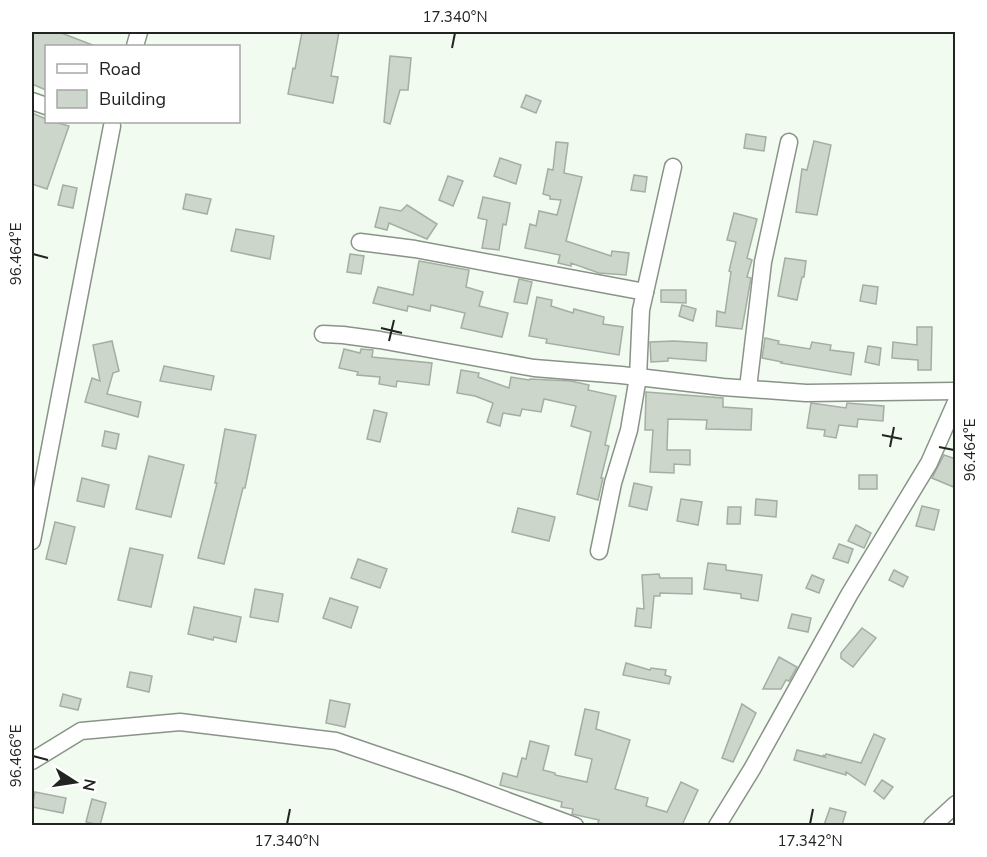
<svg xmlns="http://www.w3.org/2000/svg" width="987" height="857" viewBox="0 0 987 857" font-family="'Nunito Sans',sans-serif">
<rect width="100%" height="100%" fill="#f1fbf0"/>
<g fill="#ccd6cb" stroke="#a4aea3" stroke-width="1.5">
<polygon points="32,32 59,32 95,46 46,46 46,90 32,84"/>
<polygon points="302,32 339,32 331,76 338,77 333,103 288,94 293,68 295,69"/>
<polygon points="390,56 411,58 408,90 400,90 390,124 384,122"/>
<polygon points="526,95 541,101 536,113 521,107"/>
<polygon points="32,113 46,119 46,122 55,122 69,126 47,189 32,184"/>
<polygon points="746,134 766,137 764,151 744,148"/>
<polygon points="814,141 831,145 817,215 796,212 802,169 807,170"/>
<polygon points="556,142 568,143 564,173 582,177 566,241 611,256 612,251 629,253 626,275 599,273 571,263 571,266 558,263 560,255 525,248 530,224 536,226 539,211 557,215 561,200 550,199 550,196 543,194 548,169 553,170"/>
<polygon points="500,158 521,165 516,184 494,176"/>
<polygon points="634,175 647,177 645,192 631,190"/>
<polygon points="448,176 463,181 453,206 439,200"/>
<polygon points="63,185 77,188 73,208 58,205"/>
<polygon points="186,194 211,199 207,214 183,209"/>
<polygon points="483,197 510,203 506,225 503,224 499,250 482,248 487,220 478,218"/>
<polygon points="407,205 437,224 427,239 389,223 387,230 375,227 380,207 401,211"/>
<polygon points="734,213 757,219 747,258 752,260 747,277 751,278 742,329 716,326 717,311 725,313 731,272 729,271 736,242 727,240"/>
<polygon points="236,229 274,236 270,259 231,251"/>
<polygon points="350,254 364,256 361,274 347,272"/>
<polygon points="785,258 806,261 804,277 802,277 797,300 778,296"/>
<polygon points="419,261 469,270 466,287 483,292 479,306 508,313 502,337 461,328 465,313 431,305 430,311 408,306 407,311 373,303 378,287 413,295"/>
<polygon points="519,279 532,282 527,304 514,302"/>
<polygon points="863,285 878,287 876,304 860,301"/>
<polygon points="661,290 686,290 686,303 661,302"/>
<polygon points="537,297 552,300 551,306 573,313 574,309 604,317 603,324 623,327 619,355 546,343 547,339 529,336"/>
<polygon points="682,305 696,309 693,321 679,316"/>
<polygon points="917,327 932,327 931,370 918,370 918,360 892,358 893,342 917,345"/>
<polygon points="765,338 779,341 778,344 810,349 812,342 831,345 830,350 854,353 851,375 781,363 782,362 762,358"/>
<polygon points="112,341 119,371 113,373 107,394 141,402 138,417 85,402 92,378 100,381 93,345"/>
<polygon points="674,341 707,343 706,361 668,358 668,361 651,362 650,342"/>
<polygon points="868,346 881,348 879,365 865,362"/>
<polygon points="344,349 360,353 361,349 373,350 372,357 432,363 429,385 397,381 396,387 379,384 380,377 357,375 358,372 339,368"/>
<polygon points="164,366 214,376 211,390 160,381"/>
<polygon points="461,370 479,373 478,377 509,388 511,377 529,380 530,379 571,381 589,385 588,390 616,396 605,445 609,446 601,478 603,478 598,500 577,494 591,432 571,426 576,406 544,399 541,412 522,409 520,416 503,413 500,426 487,422 493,403 475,396 457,393"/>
<polygon points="646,392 723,398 723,407 752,409 751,430 706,429 707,420 668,419 667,450 690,450 690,465 674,464 674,473 650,472 653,430 645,430"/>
<polygon points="811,403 846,408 847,403 884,406 883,421 858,419 857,427 839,425 836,438 824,436 825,430 807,428"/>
<polygon points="374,410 387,413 380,442 367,439"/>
<polygon points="225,429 256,435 245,488 243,488 224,564 198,558 217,483 215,483"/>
<polygon points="105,431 119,434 116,449 102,446"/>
<polygon points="944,455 956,459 956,488 932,478"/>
<polygon points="149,456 184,465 171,517 136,509"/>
<rect x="859" y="475" width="18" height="14"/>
<polygon points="82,478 109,485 104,507 77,501"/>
<polygon points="634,483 652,487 647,510 629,506"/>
<polygon points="681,499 702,502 698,525 677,521"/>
<polygon points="756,499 777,501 776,517 755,515"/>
<polygon points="922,506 939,510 934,530 916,526"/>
<polygon points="728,507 741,507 740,524 727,524"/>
<polygon points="518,508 555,517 549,541 512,532"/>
<polygon points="55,522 75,527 66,564 46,559"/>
<polygon points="856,525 871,533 864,548 848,541"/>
<polygon points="839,544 853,549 848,563 833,558"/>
<polygon points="130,548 163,555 151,607 118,600"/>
<polygon points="358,559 387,569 380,588 351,578"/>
<polygon points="708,563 726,565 726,570 762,575 758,601 741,598 741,594 704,589"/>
<polygon points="894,570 908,577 903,587 889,580"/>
<polygon points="659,574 660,578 692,578 692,594 660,593 660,596 654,596 651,628 635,626 637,608 644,609 642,575"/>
<polygon points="812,575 824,580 819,593 806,588"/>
<polygon points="255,589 283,594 278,622 250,617"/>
<polygon points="330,598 358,607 351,628 323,618"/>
<polygon points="194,607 241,617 236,642 214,637 213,640 188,634"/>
<polygon points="792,614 811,618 808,632 788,628"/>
<polygon points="862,628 876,638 853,667 841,658 841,653"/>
<polygon points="779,657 797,667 789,681 786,680 781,689 763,689"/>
<polygon points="626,663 650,670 651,668 666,670 665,675 671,677 669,684 623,675"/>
<polygon points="130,672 152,676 149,692 127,687"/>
<polygon points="63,694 81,699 78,710 60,706"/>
<polygon points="330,700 350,704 345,727 326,723"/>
<polygon points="742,704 756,713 733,762 722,758"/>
<polygon points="585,709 599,712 596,729 630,740 615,789 648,798 646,806 667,812 681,782 698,790 682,825 597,825 599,820 572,814 573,809 561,807 562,802 500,785 503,773 517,777 522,758 526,759 530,741 549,746 543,770 555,773 555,775 587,782 592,759 575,755"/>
<polygon points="874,734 885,739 865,785 846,772 846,775 794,760 797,750 825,757 823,755 825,756 826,754 861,763"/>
<polygon points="882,780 893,787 884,799 874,791"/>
<polygon points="35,792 66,798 63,813 32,807"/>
<polygon points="92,799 106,803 100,825 86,822"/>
<polygon points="830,808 846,812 842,825 824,825"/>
</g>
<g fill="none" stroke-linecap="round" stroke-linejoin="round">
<g stroke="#899388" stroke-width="19">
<g id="minor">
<polyline points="135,46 139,32"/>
<polyline points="32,101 46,106"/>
<polyline points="360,242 415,249 645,292"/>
<polyline points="323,334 343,335 380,340 534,368 621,375 723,387 806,393 956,391"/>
<polyline points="748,388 763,262 789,142"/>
<polyline points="32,541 112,126"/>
<polyline points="599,551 613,483 629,430 638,377 641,310 673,167"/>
<polyline points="32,761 81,731 180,722 336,741 459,783 575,826"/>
<polyline points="717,826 752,769 849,595 929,463 956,402"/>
<polyline points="932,826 956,804"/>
</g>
</g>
<use href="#minor" stroke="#fff" stroke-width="16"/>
</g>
<path fill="none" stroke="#212420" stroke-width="2" d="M452,48l3,-15M33,254l15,4M381,328l21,5M389,341l5,-21M882,435l20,4M890,447l4,-20M939,447l15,3M33,756l15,4M287,824l3,-15M810,824l3,-15"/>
<rect width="987" height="857" fill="none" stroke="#ffffff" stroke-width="66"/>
<rect x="45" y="45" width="195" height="78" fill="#ffffff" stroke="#a6a7a6" stroke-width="1.5"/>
<rect x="57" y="64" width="30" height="9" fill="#ffffff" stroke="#a6a7a6" stroke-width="1.5"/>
<text x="99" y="75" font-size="18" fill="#212420">Road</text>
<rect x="57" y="90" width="30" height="18" fill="#ccd6cb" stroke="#a6a7a6" stroke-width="1.5"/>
<text x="99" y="105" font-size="18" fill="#212420">Building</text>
<g transform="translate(75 782) rotate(102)" stroke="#ffffff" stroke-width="4.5" paint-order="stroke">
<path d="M0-4.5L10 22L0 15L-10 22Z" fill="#212420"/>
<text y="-9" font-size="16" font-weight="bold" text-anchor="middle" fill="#212420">N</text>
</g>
<rect x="33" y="33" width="921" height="791" fill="none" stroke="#212420" stroke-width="2"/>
<g font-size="15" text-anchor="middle" fill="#212420">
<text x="455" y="22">17.340°N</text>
<text transform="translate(16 254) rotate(-90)" y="5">96.464°E</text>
<text transform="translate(970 450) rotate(-90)" y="5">96.464°E</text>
<text transform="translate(16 756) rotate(-90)" y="5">96.466°E</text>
<text x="287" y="846">17.340°N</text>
<text x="810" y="846">17.342°N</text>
</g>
</svg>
